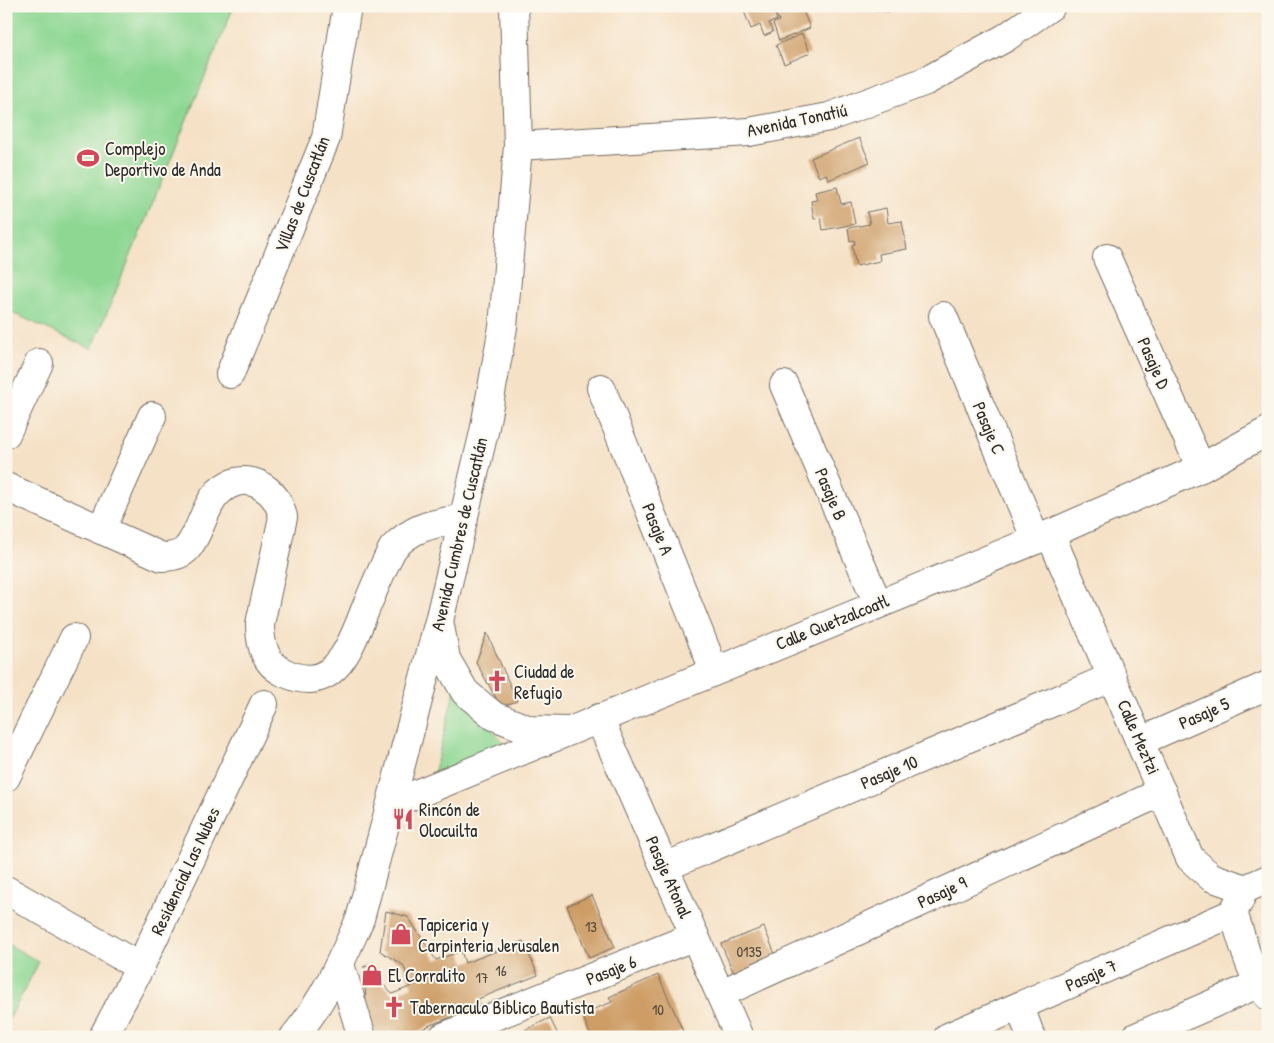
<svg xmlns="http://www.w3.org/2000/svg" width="1274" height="1043" viewBox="0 0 1274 1043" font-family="'Patrick Hand',sans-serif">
<rect width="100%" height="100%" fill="#fbf7ec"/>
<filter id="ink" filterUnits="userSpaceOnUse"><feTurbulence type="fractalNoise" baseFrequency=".02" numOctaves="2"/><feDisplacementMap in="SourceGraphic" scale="10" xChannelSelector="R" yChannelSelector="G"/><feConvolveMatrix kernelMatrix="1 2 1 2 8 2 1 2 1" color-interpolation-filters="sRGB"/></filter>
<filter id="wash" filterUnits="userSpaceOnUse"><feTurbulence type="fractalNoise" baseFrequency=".0096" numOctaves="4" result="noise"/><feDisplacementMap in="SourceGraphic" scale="20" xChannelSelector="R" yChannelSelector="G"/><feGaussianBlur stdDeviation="1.12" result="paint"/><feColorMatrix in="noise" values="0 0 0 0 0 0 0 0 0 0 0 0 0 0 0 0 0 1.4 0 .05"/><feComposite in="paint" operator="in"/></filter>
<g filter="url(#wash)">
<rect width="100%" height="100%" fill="#f5e1c6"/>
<g fill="#8dd793" stroke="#5c815f">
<polygon points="6,6 234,6 92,349 6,310"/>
<polygon points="454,692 507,745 434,774"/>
<polygon points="6,943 39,962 6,1025"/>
</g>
<g id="blocks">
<g fill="#ce9d66">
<polygon points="742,6 771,6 777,20 769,23 773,32 764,36 760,25 751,29"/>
<polygon points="773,6 801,6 810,28 779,41 773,23 779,21"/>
<polygon points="851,6 890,6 889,12"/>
<polygon points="916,6 932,6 931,9"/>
<polygon points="802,34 810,53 784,64 776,45"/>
<polygon points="859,138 870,162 829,180 826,174 819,177 811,158"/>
<polygon points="837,187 841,204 851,202 855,224 823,230 821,218 814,219 811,201 817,200 815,192"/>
<polygon points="886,208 888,223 902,221 907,249 879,254 880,261 856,266 852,245 855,244 854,240 850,241 848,228 870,224 867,212"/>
<polygon points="487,633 517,701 501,707 476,662"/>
<polygon points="592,895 615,947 589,958 567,906"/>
<polygon points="386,911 408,917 436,960 461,951 465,963 523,941 538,975 478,999 481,1006 430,1025 408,1037 380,1037 367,1020 364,966 379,969 381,982 392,994 412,986 403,965 380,951"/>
<polygon points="764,927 777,959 735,976 721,944"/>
<polygon points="658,975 683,1031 671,1037 591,1037 582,1014 612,1002 609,997"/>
<polygon points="550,1018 559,1037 528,1037 525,1030"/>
</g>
</g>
</g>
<g filter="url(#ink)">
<use href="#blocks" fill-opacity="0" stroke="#726b61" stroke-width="1"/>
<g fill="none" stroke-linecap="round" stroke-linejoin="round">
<g stroke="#726b61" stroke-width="30">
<g id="minor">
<polyline points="518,146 749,132 829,117 926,81 1005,38 1051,6"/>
<polyline points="1107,258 1201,468"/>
<polyline points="943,316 1036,540"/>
<polyline points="230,374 326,138 347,6"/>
<polyline points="784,385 878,604"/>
<polyline points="601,388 714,670"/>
<polyline points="6,434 39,363"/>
<path d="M6,487l156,70c11,0 21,-2 27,-11 17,-23 16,-55 47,-64 7,-2 16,-1 22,2 15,8 21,17 25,33l-23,107c0,19 4,39 23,48 51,25 67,-25 82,-62 9,-21 17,-42 28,-62 22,-23 41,-24 71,-30"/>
<polyline points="101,530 152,416"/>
<polyline points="1050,534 1190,858 1211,877 1245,889 1268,879"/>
<polyline points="599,718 739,1037"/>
<polyline points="1141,741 1268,685"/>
<polyline points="6,777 74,638"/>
<polyline points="392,804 1050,534 1201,468 1268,431"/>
<polyline points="665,867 1112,677"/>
<polyline points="6,890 140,967"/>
<path d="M1241,897l-8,16c11,29 15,58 35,83"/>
<polyline points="722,993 1162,792"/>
<polyline points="1020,1007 1031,1037"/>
<polyline points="103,1037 140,967 264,704"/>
<polyline points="443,1037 695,936"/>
<polyline points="948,1037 1233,913"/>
<polyline points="1136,1037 1258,984"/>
</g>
</g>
<g stroke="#726b61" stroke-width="30">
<g id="major">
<polyline points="440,626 446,659 465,692 494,716 530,730 568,731"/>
<polyline points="340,964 362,1037"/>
<path d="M294,1037c29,-35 48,-77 66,-118l79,-298 45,-189 19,-105 15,-181 -4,-140"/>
</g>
</g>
<use href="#minor" stroke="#fff" stroke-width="28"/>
<use href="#major" stroke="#fff" stroke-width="28"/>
</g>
</g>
<defs>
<g id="stadium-bare" transform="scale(1.725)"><path d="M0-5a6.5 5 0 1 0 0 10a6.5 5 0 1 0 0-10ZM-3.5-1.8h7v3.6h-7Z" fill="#d1495b" stroke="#fbf7ec" stroke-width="2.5" paint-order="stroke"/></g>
<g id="church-bare" transform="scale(1.725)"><path d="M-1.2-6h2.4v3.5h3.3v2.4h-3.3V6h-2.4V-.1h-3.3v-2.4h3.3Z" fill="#d1495b" stroke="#fbf7ec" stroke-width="2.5" paint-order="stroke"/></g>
<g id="restaurant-bare" transform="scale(1.725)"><path d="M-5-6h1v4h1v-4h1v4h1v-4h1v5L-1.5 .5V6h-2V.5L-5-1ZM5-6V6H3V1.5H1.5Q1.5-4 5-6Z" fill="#d1495b" stroke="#fbf7ec" stroke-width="2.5" paint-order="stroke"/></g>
<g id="shop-bare" transform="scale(1.725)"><path d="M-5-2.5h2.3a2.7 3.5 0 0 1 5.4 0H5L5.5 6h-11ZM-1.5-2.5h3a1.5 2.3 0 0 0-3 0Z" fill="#d1495b" stroke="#fbf7ec" stroke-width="2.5" paint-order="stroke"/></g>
</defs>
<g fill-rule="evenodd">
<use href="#stadium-bare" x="88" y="158"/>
<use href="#church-bare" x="497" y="681"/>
<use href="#restaurant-bare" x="403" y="819"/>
<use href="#shop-bare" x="401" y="934"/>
<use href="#shop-bare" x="372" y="975"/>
<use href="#church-bare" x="394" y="1007"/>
</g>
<g text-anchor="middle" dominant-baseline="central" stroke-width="4" stroke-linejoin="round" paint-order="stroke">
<g font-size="15" fill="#54483a">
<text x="591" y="926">13</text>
<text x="749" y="951">0135</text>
<text x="501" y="970">16</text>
<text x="482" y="977">17</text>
<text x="658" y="1009">10</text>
</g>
<g font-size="18" fill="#2b2b2b" stroke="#fbf7ec">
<text transform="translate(797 120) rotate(-12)">Avenida Tonatiú</text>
<text transform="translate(302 194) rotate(-69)">Villas de Cuscatlán</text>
<text transform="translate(1154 363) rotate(66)">Pasaje D</text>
<text transform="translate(989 428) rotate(67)">Pasaje C</text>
<text transform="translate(831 494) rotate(67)">Pasaje B</text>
<text transform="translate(658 529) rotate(68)">Pasaje A</text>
<text transform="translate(459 534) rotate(-77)">Avenida Cumbres de Cuscatlán</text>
<text transform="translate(832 622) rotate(-22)">Calle Quetzalcoatl</text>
<text transform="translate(1204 713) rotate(-24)">Pasaje 5</text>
<text transform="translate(1139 737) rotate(66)">Calle Meztzi</text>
<text transform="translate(889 772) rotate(-23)">Pasaje 10</text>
<text transform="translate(185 871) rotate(-65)">Residencial Las Nubes</text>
<text transform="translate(669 877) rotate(66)">Pasaje Atonal</text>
<text transform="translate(942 892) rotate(-25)">Pasaje 9</text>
<text transform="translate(611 970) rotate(-22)">Pasaje 6</text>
<text transform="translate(1091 975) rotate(-24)">Pasaje 7</text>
</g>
<g font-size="18" fill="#2b2b2b" stroke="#fbf7ec" text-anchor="start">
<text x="105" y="148">Complejo<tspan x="105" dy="21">Deportivo de Anda</tspan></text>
<text x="514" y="671">Ciudad de<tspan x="514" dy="21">Refugio</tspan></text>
<text x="419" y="809">Rincón de<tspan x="419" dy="21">Olocuilta</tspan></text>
<text x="418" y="924">Tapiceria y<tspan x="418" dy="21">Carpinteria Jerusalen</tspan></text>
<text x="388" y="975">El Corralito</text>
<text x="410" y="1007">Tabernaculo Biblico Bautista</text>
</g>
</g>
<rect width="1274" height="1043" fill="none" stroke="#fbf7ec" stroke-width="25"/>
</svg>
